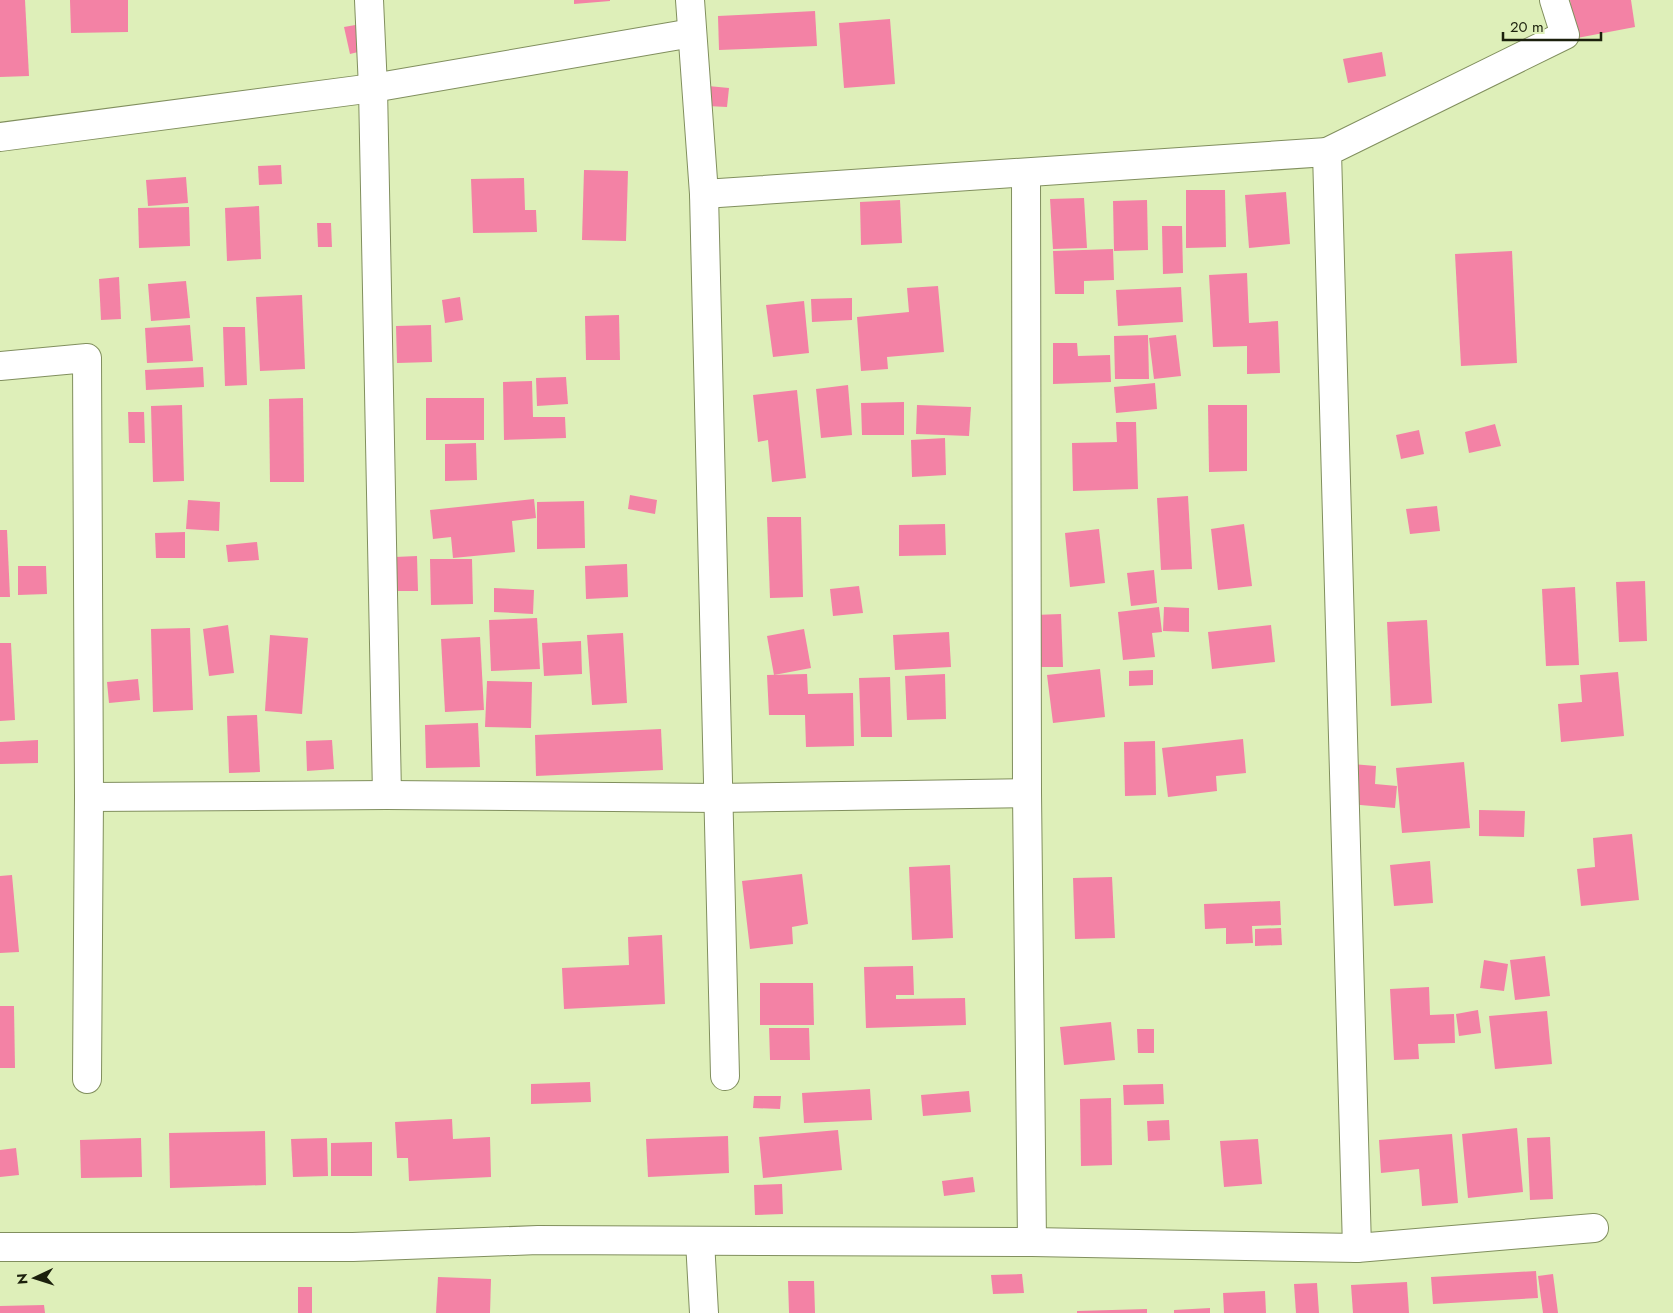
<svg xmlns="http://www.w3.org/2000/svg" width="1673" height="1313" viewBox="0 0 1673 1313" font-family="Jost,sans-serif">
<rect width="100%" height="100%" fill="#deefb9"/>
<g fill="#f382a5">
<polygon points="0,0 25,0 29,76 0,77"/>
<polygon points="70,0 128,0 128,32 71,33"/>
<polygon points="574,0 610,0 610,1 574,4"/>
<polygon points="1570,0 1631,0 1635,27 1577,38"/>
<polygon points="815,11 817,46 719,50 718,16"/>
<polygon points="890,19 895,84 844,88 839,23"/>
<polygon points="361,24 366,50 350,54 344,27"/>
<polygon points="1382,52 1386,76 1348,83 1343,59"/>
<polygon points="708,86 729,88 727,107 707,106"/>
<polygon points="281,165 282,184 259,185 258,166"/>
<polygon points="584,170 628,171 626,241 582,240"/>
<polygon points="186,177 188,203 148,206 146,180"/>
<polygon points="524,178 525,210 536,210 537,232 473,233 471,179"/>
<polygon points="1186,190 1225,190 1226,247 1186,248"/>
<polygon points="1286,192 1290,244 1249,248 1245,195"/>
<polygon points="1084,198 1087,248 1053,249 1050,199"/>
<polygon points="900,200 902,243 861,245 860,202"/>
<polygon points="1147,200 1148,250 1114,251 1113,201"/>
<polygon points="259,206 261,259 227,261 225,208"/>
<polygon points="189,207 190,246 139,248 138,208"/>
<polygon points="317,223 331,223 332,247 318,247"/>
<polygon points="1162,226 1182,226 1183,273 1163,274"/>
<polygon points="1113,249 1114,280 1084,281 1084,294 1055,294 1053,251"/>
<polygon points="1512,251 1517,363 1461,366 1455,254"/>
<polygon points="1247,273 1249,323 1278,321 1280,373 1247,374 1247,346 1213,347 1209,275"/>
<polygon points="119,277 121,319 101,320 99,279"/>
<polygon points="186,281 190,318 151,321 148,284"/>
<polygon points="938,286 944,352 887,357 888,369 861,371 857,317 909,312 907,288"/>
<polygon points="1181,287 1183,322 1118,326 1116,290"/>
<polygon points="302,295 305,369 260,371 256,297"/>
<polygon points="460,297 463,320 445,323 442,300"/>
<polygon points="852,298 852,320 812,322 811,299"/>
<polygon points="804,301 809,353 773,357 766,305"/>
<polygon points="619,315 620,360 586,360 585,316"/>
<polygon points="190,325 193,361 147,363 145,328"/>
<polygon points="431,325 432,362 397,363 396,326"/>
<polygon points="223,327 245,327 247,385 225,386"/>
<polygon points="1148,335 1149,379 1115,379 1114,336"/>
<polygon points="1176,335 1181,376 1154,379 1149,338"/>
<polygon points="1053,343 1077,343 1078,356 1110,355 1111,382 1053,384"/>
<polygon points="203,367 204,387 146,390 145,370"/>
<polygon points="566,377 568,404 537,406 536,378"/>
<polygon points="532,381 533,417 565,417 566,438 504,440 503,382"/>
<polygon points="1155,383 1157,409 1116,413 1114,387"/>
<polygon points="848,385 852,435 821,438 816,389"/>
<polygon points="797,390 806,478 772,482 768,440 758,442 753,395"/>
<polygon points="303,398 304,482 270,482 269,399"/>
<rect x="426" y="398" width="58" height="42"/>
<polygon points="904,402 904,435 862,435 861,403"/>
<polygon points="182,405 184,481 153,482 151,406"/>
<polygon points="917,405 971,407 969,436 916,434"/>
<polygon points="1208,405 1247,405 1247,471 1209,472"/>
<polygon points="128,412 144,412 145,443 129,443"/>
<polygon points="1116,422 1136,422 1138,489 1073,491 1072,443 1117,442"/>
<polygon points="1495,424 1501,446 1469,453 1465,432"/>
<polygon points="1419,430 1424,454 1401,459 1396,435"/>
<polygon points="945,438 946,475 912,477 911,440"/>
<polygon points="476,443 477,480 445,481 445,444"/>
<polygon points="630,495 657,500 655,514 628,509"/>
<polygon points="1188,496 1192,569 1161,570 1157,498"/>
<polygon points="534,499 536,518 512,521 515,552 453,558 451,537 433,539 430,510"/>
<polygon points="188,500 220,502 219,531 186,529"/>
<polygon points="584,501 585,548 537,549 537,502"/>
<polygon points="1437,506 1440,531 1410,534 1406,509"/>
<polygon points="767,517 801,517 803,597 770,598"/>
<polygon points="945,524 946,555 899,556 899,525"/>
<polygon points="1244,524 1252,586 1218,590 1211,529"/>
<polygon points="1099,529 1105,583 1070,587 1065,533"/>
<polygon points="0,530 7,530 10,597 0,597"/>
<polygon points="185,532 185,558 156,558 155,533"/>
<polygon points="257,542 259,560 228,562 226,545"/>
<polygon points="417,556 418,591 396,591 395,557"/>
<polygon points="430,559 472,559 473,604 431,605"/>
<polygon points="627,564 628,597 586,599 585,566"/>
<polygon points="18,566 46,566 47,594 18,595"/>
<polygon points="1154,570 1157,603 1131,606 1127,573"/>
<polygon points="1645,581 1647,641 1619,642 1616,582"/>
<polygon points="859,586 863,613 833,616 830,589"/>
<polygon points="1575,587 1579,665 1546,666 1542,589"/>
<polygon points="494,588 534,590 533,614 494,612"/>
<polygon points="1159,607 1162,632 1152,633 1155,657 1123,660 1118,612"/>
<polygon points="1164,607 1189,608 1189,632 1163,631"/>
<polygon points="1061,614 1063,667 1037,667 1035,615"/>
<polygon points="537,618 540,669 491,671 489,620"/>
<polygon points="1427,620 1432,703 1391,706 1387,622"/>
<polygon points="228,625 234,673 209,676 203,629"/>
<polygon points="1271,625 1275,662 1212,669 1208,632"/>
<polygon points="190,628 193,710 153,712 151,629"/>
<polygon points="804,629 811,668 774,675 767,636"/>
<polygon points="949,632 951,667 895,670 893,635"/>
<polygon points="623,633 627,703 592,705 587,635"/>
<polygon points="270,635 308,638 302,714 265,711"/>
<polygon points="480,637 484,710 445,712 441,639"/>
<polygon points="581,641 582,674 544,676 542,643"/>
<polygon points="0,643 11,643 15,720 0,721"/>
<polygon points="1100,669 1105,717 1053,723 1047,675"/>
<polygon points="1153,670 1153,685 1129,686 1129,671"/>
<polygon points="1618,672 1624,736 1561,742 1558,704 1582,702 1580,675"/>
<polygon points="807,674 808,694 853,693 854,746 806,747 805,715 769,715 767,675"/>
<polygon points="945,674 946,719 907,720 905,676"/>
<polygon points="890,677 892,737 861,737 859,678"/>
<polygon points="138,679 140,700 109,703 107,682"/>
<polygon points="487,681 532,682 531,728 485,727"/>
<polygon points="257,715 260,772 229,773 227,716"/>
<polygon points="478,723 480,767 426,768 425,725"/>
<polygon points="661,729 663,770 536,776 535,735"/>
<polygon points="1243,739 1246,773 1216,776 1217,791 1168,797 1162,748"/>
<polygon points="38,740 38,763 0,764 0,742"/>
<polygon points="332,740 334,769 307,771 306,741"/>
<polygon points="1155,741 1156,795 1125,796 1124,742"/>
<polygon points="1464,762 1470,828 1402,833 1396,768"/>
<polygon points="1352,764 1376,766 1375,784 1397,786 1395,808 1349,804"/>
<polygon points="1479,810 1525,811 1524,837 1479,836"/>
<polygon points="1632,834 1639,900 1581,906 1577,869 1595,867 1593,838"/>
<polygon points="1430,861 1433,903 1394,906 1390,865"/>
<polygon points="950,865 953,938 912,940 909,867"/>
<polygon points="802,874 808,924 792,927 793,944 750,949 742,881"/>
<polygon points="12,875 19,952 0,953 0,876"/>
<polygon points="1112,877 1115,938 1075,939 1073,878"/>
<polygon points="1280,901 1281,925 1252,926 1253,943 1226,944 1226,928 1205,929 1204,904"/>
<polygon points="1281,928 1282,945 1255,946 1255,929"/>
<polygon points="662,935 665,1004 564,1009 562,968 629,965 628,937"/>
<polygon points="1545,956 1550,996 1515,1000 1510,960"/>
<polygon points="1484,960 1508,964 1504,991 1480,988"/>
<polygon points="913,966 914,995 896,995 896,999 965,998 966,1025 866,1028 864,967"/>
<polygon points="760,983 813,983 814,1025 760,1025"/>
<polygon points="1429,987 1430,1015 1454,1014 1455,1043 1418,1044 1419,1059 1394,1060 1390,989"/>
<polygon points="0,1006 14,1006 15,1068 0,1068"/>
<polygon points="1478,1010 1481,1033 1459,1036 1456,1014"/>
<polygon points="1547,1011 1552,1064 1495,1069 1489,1016"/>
<polygon points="1111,1022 1115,1060 1064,1065 1060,1027"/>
<polygon points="769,1028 809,1028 810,1060 770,1060"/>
<polygon points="1137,1029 1154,1029 1154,1053 1138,1053"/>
<polygon points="590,1082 591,1102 531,1104 531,1084"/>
<polygon points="1163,1084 1164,1104 1124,1105 1123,1085"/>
<polygon points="870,1089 872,1120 804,1123 802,1093"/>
<polygon points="969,1091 971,1112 923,1116 921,1095"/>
<polygon points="754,1096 781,1096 780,1109 753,1108"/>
<polygon points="1111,1098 1112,1165 1081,1166 1080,1099"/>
<polygon points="452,1119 453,1139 490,1137 491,1177 409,1181 408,1158 397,1158 395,1122"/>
<polygon points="1169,1120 1170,1140 1148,1141 1147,1121"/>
<polygon points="1517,1128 1523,1192 1468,1198 1462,1134"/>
<polygon points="838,1130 842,1170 763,1178 759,1137"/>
<polygon points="265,1131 266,1185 170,1188 169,1133"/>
<polygon points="1452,1134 1458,1203 1422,1206 1419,1169 1381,1173 1379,1140"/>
<polygon points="728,1136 729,1173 648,1177 646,1139"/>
<polygon points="1550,1137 1553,1199 1530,1200 1527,1138"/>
<polygon points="141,1138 142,1177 81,1178 80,1140"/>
<polygon points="327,1138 328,1176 293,1177 291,1139"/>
<polygon points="1258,1139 1262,1184 1224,1187 1220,1141"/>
<polygon points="372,1142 372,1176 331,1176 331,1143"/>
<polygon points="16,1148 19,1175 0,1177 0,1150"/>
<polygon points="973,1177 975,1192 944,1196 942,1181"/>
<polygon points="782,1184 783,1214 755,1215 754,1185"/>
<polygon points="1536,1271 1538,1298 1433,1304 1431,1277"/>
<polygon points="1022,1274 1024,1293 993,1294 991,1275"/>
<polygon points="1553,1274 1558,1313 1543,1313 1538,1276"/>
<polygon points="438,1277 491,1279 490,1313 436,1313"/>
<polygon points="788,1281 814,1281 815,1313 789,1313"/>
<polygon points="1407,1282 1409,1313 1353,1313 1351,1285"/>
<polygon points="1317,1283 1319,1313 1296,1313 1294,1284"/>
<rect x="298" y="1287" width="14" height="26"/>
<polygon points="1265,1291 1266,1313 1224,1313 1223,1293"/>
<polygon points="44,1305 45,1313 0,1313 0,1306"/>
<polygon points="1210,1308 1210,1313 1174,1313 1174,1310"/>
<polygon points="1147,1309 1147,1313 1077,1313 1077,1311"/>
</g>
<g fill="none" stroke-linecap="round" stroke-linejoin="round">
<g stroke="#818f5e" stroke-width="30">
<g id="minor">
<polyline points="369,0 373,88 387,795"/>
<polyline points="690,0 704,194 725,1076"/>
<polyline points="0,137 373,88 692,33"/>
<polyline points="1026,173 1027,793 1032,1242"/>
<polyline points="704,194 1327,152"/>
<polyline points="0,366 87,358 89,797 87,1079"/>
<polyline points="89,797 387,795 717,798 1027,793"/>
<polyline points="700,1241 704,1313"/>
<polyline points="0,1247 353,1247 538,1240 1032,1242 1357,1248 1594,1228"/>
<polyline points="1357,1248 1327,152 1565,35 1554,0"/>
</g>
</g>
<use href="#minor" stroke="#fff" stroke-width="28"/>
</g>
<g transform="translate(35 1278) rotate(266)" stroke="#deefb9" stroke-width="4" paint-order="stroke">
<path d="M0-4L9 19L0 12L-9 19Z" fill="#1b200c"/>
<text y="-8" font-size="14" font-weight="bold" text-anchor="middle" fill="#1b200c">N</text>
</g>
<path d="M1503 32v8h98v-8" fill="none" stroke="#1b200c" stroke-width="2.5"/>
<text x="1510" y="32" font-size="15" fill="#1b200c" stroke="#deefb9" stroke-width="4" paint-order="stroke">20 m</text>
</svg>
